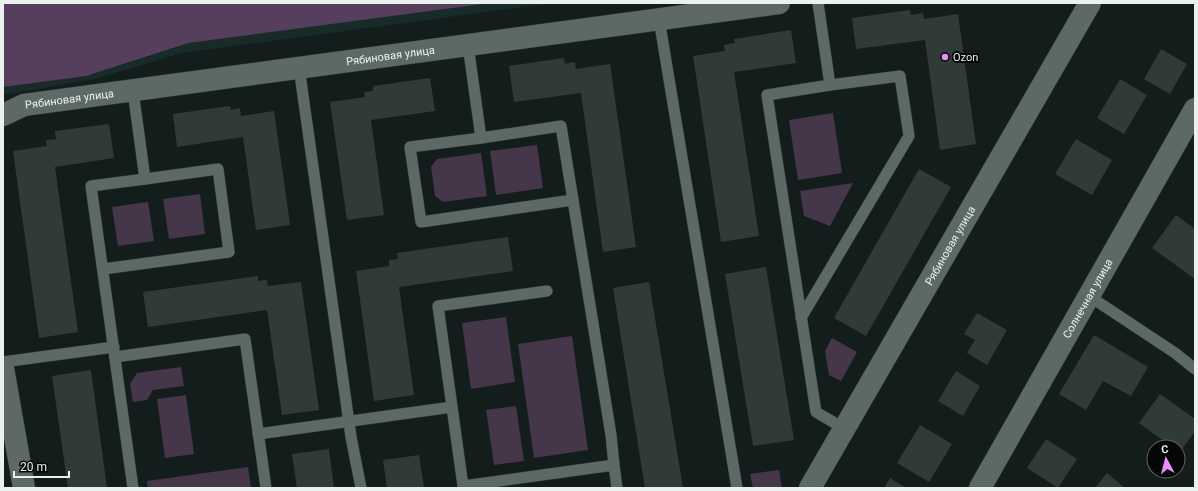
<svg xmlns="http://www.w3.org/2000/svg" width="1198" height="491" viewBox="0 0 1198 491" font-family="Roboto,sans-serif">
<rect width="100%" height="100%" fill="#131e1c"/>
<polygon fill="#192b28" points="3,3 553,3 182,53 91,80 3,95"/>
<g fill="#453649">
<polygon points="833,113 842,173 798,180 789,120"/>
<polygon points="537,145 543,188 496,195 490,151"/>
<polygon points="481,153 487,196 443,202 435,196 431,167 437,159"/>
<polygon points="853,183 830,226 804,216 800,191"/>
<polygon points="200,194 205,234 169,239 163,199"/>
<polygon points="148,202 154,241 118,246 112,207"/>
<polygon points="506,317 515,382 471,389 462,323"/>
<polygon points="572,336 588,450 534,458 518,344"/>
<polygon points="832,338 857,352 841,381 829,375 825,351"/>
<polygon points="181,367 184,386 153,390 147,400 133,402 130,384 137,373"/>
<polygon points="186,395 194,454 165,458 157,399"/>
<polygon points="516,406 524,461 494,465 486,410"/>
<polygon points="248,467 251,488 148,488 147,481"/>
<polygon points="779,470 782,488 753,488 750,474"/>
</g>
<polygon fill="#563f5c" points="3,3 490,3 188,43 86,76 3,87"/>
<g fill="#303b39">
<polygon points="910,10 911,15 923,13 924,19 958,14 976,144 940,150 925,40 856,49 852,18"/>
<polygon points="791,30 796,63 734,72 759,236 721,242 693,56 725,51 724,45 735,43 734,39"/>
<polygon points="1161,49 1187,64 1170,94 1144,79"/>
<polygon points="564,58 565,64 575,62 576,69 610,64 636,247 603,252 581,93 514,102 509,66"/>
<polygon points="430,78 435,111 371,120 384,215 347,220 330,102 365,97 364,92 373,91 373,86"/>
<polygon points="1120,79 1147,95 1124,134 1097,118"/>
<polygon points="230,106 231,110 240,108 241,116 274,111 290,225 256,230 243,137 177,147 173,114"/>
<polygon points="109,124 114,158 55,167 78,332 39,338 13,151 47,146 46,140 56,139 55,131"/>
<polygon points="1076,139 1112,160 1092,195 1055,174"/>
<polygon points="919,169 951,187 866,336 834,318"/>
<polygon points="1176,215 1195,229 1195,279 1152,248"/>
<polygon points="508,237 513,271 399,287 414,395 374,401 356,271 389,266 389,260 398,259 397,253"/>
<polygon points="766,267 794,440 753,446 725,274"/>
<polygon points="258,276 258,281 267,280 268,286 301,282 319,410 282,415 267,310 148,327 143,292"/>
<polygon points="649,282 683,488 645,488 613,288"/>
<polygon points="977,313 1007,330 987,365 967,353 975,340 964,334"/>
<polygon points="1094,335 1148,367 1131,396 1103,381 1086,410 1059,394"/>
<polygon points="91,370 107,488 68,488 52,376"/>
<polygon points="956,371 980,386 963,416 938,401"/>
<polygon points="1160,394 1195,419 1195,431 1180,452 1178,447 1172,447 1139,423"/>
<polygon points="920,425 952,444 929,482 897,463"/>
<polygon points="1046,439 1077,459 1058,488 1027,468"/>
<polygon points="329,449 334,488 297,488 292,454"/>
<polygon points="419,455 424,488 387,488 383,460"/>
<polygon points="1107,473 1125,488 1095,488"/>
<polygon points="890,478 906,488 884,488"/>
</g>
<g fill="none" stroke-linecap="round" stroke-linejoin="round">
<g stroke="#303735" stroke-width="12">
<g id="lane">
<polyline points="818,3 830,85 767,95 816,412 845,429"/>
<polyline points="659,19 737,488"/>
<polyline points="468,45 481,138 561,126 611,435 614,465"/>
<polyline points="299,67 351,437 361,488"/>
<polyline points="133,91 145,179 91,186 133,488"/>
<polyline points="481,138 410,147 421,222 573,200"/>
<polyline points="103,269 229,252 218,169 145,179"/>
<polyline points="1089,296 1175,353 1195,369"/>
<polyline points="801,318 909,136 900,76 830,85"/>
<polyline points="115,357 245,339 266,488"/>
<polyline points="3,362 114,347"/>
<polyline points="452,407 463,486 614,465 617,488"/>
<polyline points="258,434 452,407 438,306 547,291"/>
</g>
</g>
<g stroke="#303735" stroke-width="23">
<g id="street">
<path id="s1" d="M3,115l21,-10 755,-102"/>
<polyline points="3,368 24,488"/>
<path id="s2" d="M810,488l280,-485"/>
<path id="s3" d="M980,488l215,-379"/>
</g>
</g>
<use href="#lane" stroke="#5d6966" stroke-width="11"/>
<use href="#street" stroke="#5d6966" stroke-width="22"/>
</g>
<circle fill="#e88eff" stroke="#040706" stroke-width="1.5" cx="945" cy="57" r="4"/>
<g text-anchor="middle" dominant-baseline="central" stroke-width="4" stroke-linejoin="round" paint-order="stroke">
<g font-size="11" fill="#eaf1ef" stroke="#040706">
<text stroke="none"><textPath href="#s1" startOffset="393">Рябиновая улица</textPath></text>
<text stroke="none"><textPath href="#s1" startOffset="69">Рябиновая улица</textPath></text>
<text stroke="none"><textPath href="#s2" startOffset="280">Рябиновая улица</textPath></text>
<text stroke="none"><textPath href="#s3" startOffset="218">Солнечная улица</textPath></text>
</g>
<g font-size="11" fill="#eaf1ef" stroke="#040706" text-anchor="start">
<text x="953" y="57">Ozon</text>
</g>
</g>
<rect width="1198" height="491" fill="none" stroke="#eaf1ef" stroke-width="8"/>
<g transform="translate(1166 459) rotate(353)"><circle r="19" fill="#040706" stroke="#606563"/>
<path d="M0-3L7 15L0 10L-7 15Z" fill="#e88eff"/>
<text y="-6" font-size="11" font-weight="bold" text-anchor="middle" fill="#eaf1ef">С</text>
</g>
<path d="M14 471v6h55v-6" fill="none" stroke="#eaf1ef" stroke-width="2"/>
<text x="20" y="471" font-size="12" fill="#eaf1ef" stroke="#040706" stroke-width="3" paint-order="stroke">20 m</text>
</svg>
